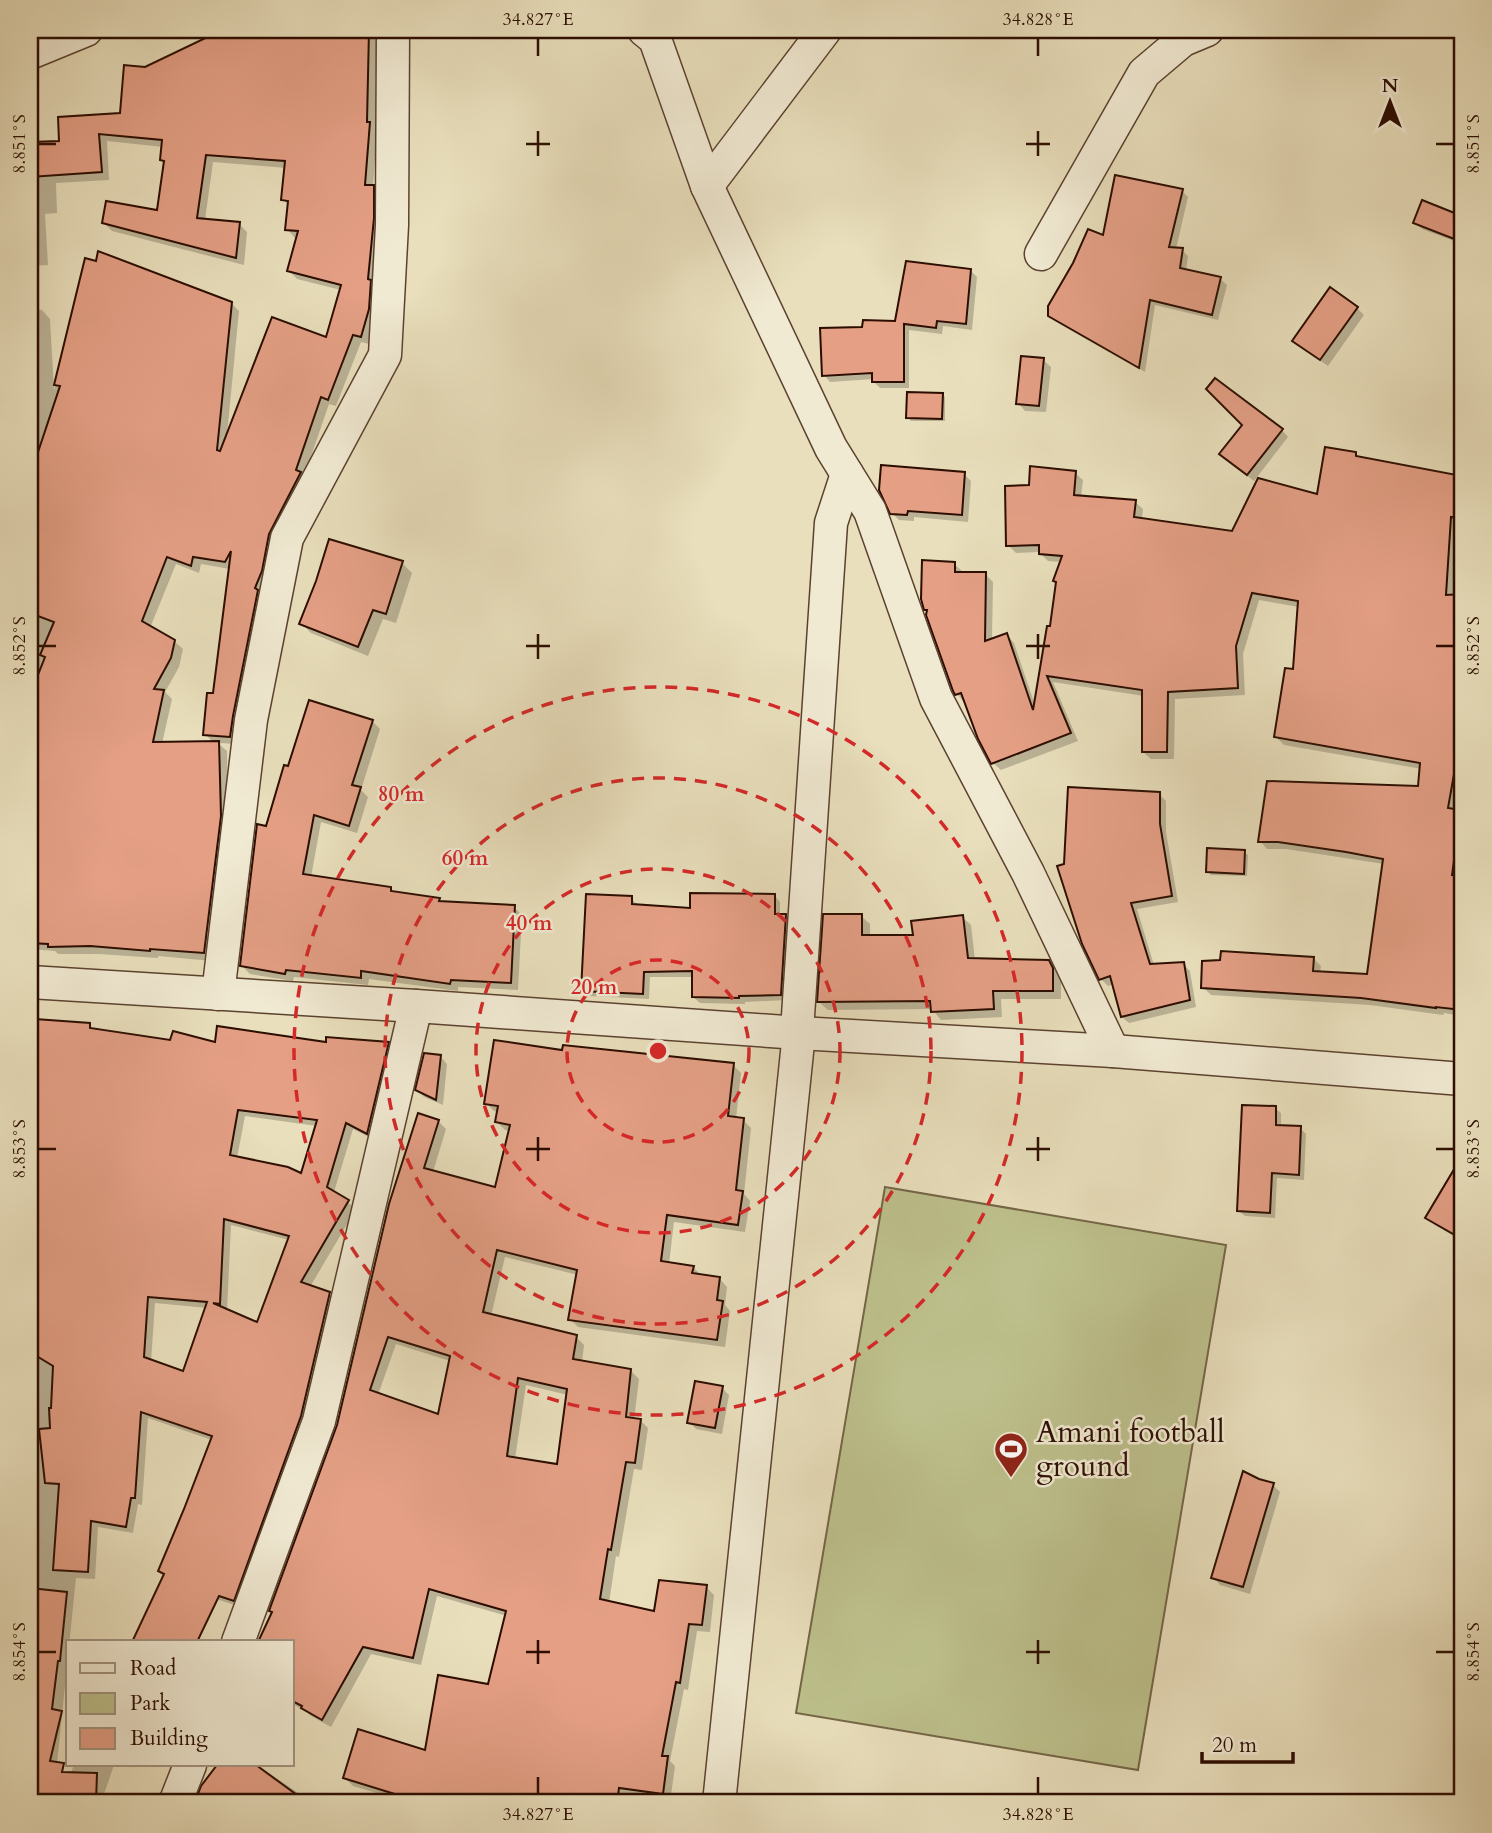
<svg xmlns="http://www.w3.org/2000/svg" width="1492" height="1833" viewBox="0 0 1492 1833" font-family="Cardo,serif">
<rect width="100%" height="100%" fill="#e9dfbc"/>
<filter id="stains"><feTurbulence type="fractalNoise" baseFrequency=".00286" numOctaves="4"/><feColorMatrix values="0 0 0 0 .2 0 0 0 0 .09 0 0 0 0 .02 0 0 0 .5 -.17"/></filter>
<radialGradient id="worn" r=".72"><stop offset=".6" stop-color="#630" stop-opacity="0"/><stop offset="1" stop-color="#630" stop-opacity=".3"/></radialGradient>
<polygon fill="#bdc08c" stroke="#746646" stroke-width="2" points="885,1187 1226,1245 1138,1770 796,1713"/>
<g fill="#0003" fill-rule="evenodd">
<path d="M266,30h114v26l-4,-1 -1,74 2,3 -4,55 8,8 -5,123 -7,26 -8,-2 -25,64 -7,-2 -25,73 -66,267 -20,-1 9,8 1,74 -16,136 -54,-5v2l-59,-4h-41l-3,-3 -25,-2v-83l23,1 15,-49 -38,-12v-498l12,2 8,9 4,71 32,-130 145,43 8,8 -12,124 100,-96 14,-49 -44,-11 -8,-8 9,-33h-3l-8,-9 2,-24 -6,-6 3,-31 -73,-6 -8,58 34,4 8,8 -3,33 -132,-34 -8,-8 54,-11 7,-49 -3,-3 1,-13 -56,-6 2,39 -53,3 1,30 -12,1 3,51 -18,1v-123h31l61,-28 23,-46 121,-37zM176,564l23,9 2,-9 29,5 -16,126 -9,39 9,9 -52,1 10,-45 -7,-7 14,-25 4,-18 -9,-8 -24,-13z"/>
<polygon points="1182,191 1188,197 1176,249 1182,250 1188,256 1186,271 1220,279 1227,285 1218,320 1155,305 1145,372 1057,321 1050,315 1104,238"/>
<polygon points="1455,207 1462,210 1462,244 1422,229 1415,223 1453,214"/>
<polygon points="970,270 977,277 972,330 943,326 942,334 909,330 909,388 880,388 874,382 874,379 830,382 824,375 864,328 897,323"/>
<polygon points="1357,308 1364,315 1328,366 1302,348 1294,341"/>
<polygon points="1043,360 1051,367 1046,412 1025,411 1018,403"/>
<polygon points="942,394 945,397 945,421 911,421 908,417"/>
<polygon points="1282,430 1288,437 1254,481 1228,461"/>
<polygon points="1355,453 1361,459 1462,478 1462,544 1457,544 1453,596 1462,596 1462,775 1456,811 1462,814 1462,858 1460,878 1462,878 1462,1016 1444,1013 1443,1015 1370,1005 1211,995 1203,987 1313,958 1321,966 1320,973 1369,976 1384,864 1286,849 1267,849 1260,841 1420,788 1422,769 1284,745 1276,737 1295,671 1299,607 1259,600 1243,654 1245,695 1175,699 1174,759 1151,759 1143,752 1144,696 1053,682 1078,741 1001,770 993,763 964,702 957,694 954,564 962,571 962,574 985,574 993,582 992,640 1007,635 1014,643 1035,705 1052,628 1062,562 1048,561 1039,552 1016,553 1008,545 1031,486 1075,473 1083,480 1081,497 1135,502 1143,509 1142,520 1233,533 1318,497"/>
<polygon points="964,474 971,481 968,522 914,517 914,521 899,520 892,513"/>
<polygon points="402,563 412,573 396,623 383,619 368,656 311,633 301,623"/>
<polygon points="372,721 380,729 361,790 368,797 357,833 321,822 311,877 390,888 396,893 439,899 443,903 514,907 522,915 518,990 458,987 458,991 369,979 368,985 294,977 293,981 250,974 242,966 267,828 290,768"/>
<polygon points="1159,794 1166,801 1166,832 1178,902 1137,909 1154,965 1183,964 1190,971 1196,1007 1129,1023 1122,1017 1114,984 1108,986 1101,979"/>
<polygon points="1244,852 1248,855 1247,876 1211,875 1208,871"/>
<polygon points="774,895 780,902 780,916 786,916 792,922 787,1000 745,1002 745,1004 700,1003 693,997 693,977 650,977 649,999 589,996 583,990 631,898 638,906 692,909"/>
<polygon points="861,916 870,924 870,937 915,937 962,917 971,925 975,960 1048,961 1057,970 1061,978 1061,999 1001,999 1002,1017 941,1020 932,1009 828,1010 819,1002"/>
<path d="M30,1021l59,4 5,5 78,12 216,2 7,7 -20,89 -22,-11 -19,63 22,17 -46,78 19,7 8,7 -29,123 -67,183 -22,-7 -8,-7 1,-153 -64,-22 -6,87 -4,-1 -5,29 -35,-6 -3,52 -19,-1 -23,225h-23zM245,1116l72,10 -15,49 -65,-17zM231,1225l58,15 -31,84 -31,-13zM155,1303l52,5 -23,65 -33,-11z"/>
<path d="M564,1052l169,13 8,8 -5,46 7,1 8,8 -7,66 6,7 -5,31 -71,-10 -5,42 24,3 9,9 17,2 8,9 -2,18 5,6 -5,36 -147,-20 -8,-8 8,-44 -73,-18 -14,59 85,21 8,8 -2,17 49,9 8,8 -5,41h6l8,8 -6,42 -8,-1 -15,88 -3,-1 -7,47 47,10 50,-26 8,8 -4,37 -13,-1 -9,59 -4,-1 -14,72 5,5 -5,37h-260l-57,-17 -8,-8 82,-26 62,-66 18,-70 -70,-20 -16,69 -50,-11 -40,73 -20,-11 -5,-5 -14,-7v-62h-32l14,-28 65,-188 99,-305 8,8 -13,43 63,17 14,-58 -5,-1 -8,-8 2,-10 -5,-1 -8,-8zM396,1344l54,17 -10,55 -62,-21zM526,1385l42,10 -10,71 -43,-7z"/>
<polygon points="440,1056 447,1064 443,1105 424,1097 417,1090"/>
<polygon points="1275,1108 1281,1113 1281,1127 1300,1128 1306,1134 1304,1180 1277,1178 1275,1218 1245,1216 1239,1211"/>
<polygon points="1462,1159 1462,1241 1435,1225 1427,1218"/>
<polygon points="722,1388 729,1395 722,1434 696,1429 689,1422"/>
<polygon points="1273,1485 1280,1492 1250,1594 1220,1585 1213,1577"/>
<polygon points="74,1765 114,1765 101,1803 59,1803"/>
<polygon points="219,1765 257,1765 313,1803 211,1803 200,1793 203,1787"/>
</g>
<g fill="#e49f85" stroke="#2c0d00" stroke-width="2" fill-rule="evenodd">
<polygon points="369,30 367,122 370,122 365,185 374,185 374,218 368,279 371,280 369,309 361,337 353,335 328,400 321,397 296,470 301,472 269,534 262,571 255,588 258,590 233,716 230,737 203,735 207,693 213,693 231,551 225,562 193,557 191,566 167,557 142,621 175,640 171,658 154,689 164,690 153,742 219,741 221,816 204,953 150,949 150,951 90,946 48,947 48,944 30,943 30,695 45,657 40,655 54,622 30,613 30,450 38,452 60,386 54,385 85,258 96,261 98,251 232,302 217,450 220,451 272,317 326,337 341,285 287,271 298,231 285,230 288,201 281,200 285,161 206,155 197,218 240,222 236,258 102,223 106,201 157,210 164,161 160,160 162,140 99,134 102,172 30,177 30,142 59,141 58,117 120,113 124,65 145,67 220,31"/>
<polygon points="1115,175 1183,189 1169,247 1183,248 1180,268 1221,277 1212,315 1150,300 1139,368 1048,316 1048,306 1073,263 1088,229 1103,235"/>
<polygon points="1422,200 1462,216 1462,242 1413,223"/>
<polygon points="906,261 971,269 966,324 937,321 936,328 904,324 904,382 872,382 872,373 822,376 820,328 862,327 863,320 895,321"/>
<polygon points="1330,287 1358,307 1320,360 1292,341"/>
<polygon points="1021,356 1044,358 1039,406 1016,404"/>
<polygon points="1215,378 1283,429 1247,475 1219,454 1242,425 1206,389"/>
<polygon points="907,392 943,393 942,419 906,418"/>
<polygon points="1325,447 1356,452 1356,456 1462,476 1462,493 1458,518 1451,517 1446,595 1462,594 1462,729 1448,808 1461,810 1452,875 1462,876 1462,1010 1436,1007 1436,1008 1361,998 1201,988 1202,961 1220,960 1221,951 1314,957 1313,971 1367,974 1383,859 1346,852 1278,842 1258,842 1267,781 1418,786 1420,763 1274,737 1285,668 1293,669 1298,601 1252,593 1236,646 1238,688 1168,692 1167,752 1142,752 1142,690 1047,676 1071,733 991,764 978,739 961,693 955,695 953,691 926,615 927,610 924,610 921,599 922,560 955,562 955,572 986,572 985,641 1007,633 1033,710 1047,626 1050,626 1056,582 1053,581 1062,556 1039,554 1039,545 1006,546 1005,486 1029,485 1030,466 1076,471 1074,495 1136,500 1134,517 1232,531 1258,478 1317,494"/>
<polygon points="881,465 965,472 962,515 908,511 907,515 890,514 879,490"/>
<polygon points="329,539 403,561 386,614 373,610 358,647 299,624 316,581"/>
<polygon points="309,700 373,720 352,785 361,787 349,826 314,815 303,874 391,887 391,891 440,898 439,901 515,905 511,983 451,980 450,984 361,971 361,978 286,970 285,974 240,966 257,824 266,826 284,765 288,766"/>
<polygon points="1068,787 1160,792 1160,824 1172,896 1131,903 1150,964 1184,962 1190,1000 1121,1017 1110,976 1099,980 1082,944 1057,866 1064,864"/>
<polygon points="1207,848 1245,850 1244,874 1206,872"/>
<polygon points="690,893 775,894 775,914 786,914 781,995 739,996 739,998 692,997 692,971 644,972 643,994 581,991 586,894 632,896 632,904 690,908"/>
<polygon points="823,914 862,914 862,935 913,935 911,921 963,915 968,958 1049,960 1053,968 1053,991 993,991 994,1009 931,1012 930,1001 817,1002"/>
<path d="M35,1019l55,4v5l80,12 3,-9 42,11 2,-16 109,16v-5l63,5 -22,92 -21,-11 -19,64 22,13 -48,82 29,10 -29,124 -67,185 -15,-5 -22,46h-65l32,-68 -6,-3 26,-62 28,-73 -71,-24 -6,86h-4l-5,29 -35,-6 -3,51 -35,-2 6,-86 -14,-1 -6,-54 11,-1 -1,-20h2l2,-42 -23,-14v-295l2,1zM238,1110l79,10 -16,53 -13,-6 -58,-12zM224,1219l65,17 -32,86 -44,-19 7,1zM148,1297l59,5 -24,69 -39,-14z"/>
<path d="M494,1040l68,10 1,-5 171,18 -6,53 16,2 -8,72 7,1 -5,34 -71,-10 -6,46 33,5 -2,7 28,4 -3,23 6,1 -6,39 -149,-20 9,-50 -80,-20 -14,62 94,23 -4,24 58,10 -5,48 15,2 -6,44 -9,-1 -15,88 -3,-1 -8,50 54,12 5,-31 48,5 -5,40 -13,-1 -9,59 -4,-1 -14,74h6l-5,38 -44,-6 -2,15h-193l-81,-25 15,-49 67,21 13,-75 50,9 18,-73 -77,-22 -16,69 -50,-11 -41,73 -21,-12 1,-2 -10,-5v-59h-34l14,-30 -3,-1 68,-186 52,-221 29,-91 21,7 -15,48 71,19 15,-62 -15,-3 3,-16 -14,-2zM388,1337l62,19 -12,58 -68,-24zM518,1378l49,11 -10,75 -50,-8z"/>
<polygon points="424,1053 441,1055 436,1100 415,1090"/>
<polygon points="1242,1105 1276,1106 1276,1125 1301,1126 1299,1175 1272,1173 1270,1213 1237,1211"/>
<polygon points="1462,1156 1462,1239 1425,1218"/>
<polygon points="695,1381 723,1386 715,1428 687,1423"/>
<polygon points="1243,1471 1259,1479 1274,1483 1243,1587 1211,1578"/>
<polygon points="30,1588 67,1592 60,1661 58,1661 52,1709 62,1711 50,1761 64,1763 62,1772 97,1773 96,1803 30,1803"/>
<polygon points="217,1765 256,1765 308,1803 212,1803 198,1794 201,1786"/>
</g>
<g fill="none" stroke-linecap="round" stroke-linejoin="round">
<g stroke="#5b422f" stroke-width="35">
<g id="minor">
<polyline points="644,30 655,39 707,186 831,448 870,511 936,698 1028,873 1113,1051"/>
<polyline points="30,53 86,30"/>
<polyline points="707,186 825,30"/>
<polyline points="1041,254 1144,73 1183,40 1207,30"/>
<polyline points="30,982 416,1006 799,1033 1113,1051 1462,1079"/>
<polyline points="218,994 251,720 287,538 385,355 392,225 393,30"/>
<polyline points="238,1642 319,1421 416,1006"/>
<polyline points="175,1803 190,1765"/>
<polyline points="719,1803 799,1033 797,1031 831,523 847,474"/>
</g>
</g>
<use href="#minor" stroke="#f1ead3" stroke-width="32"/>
</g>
<path fill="none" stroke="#2c0d00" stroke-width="2.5" d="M538,38v18M1038,38v18M538,131v25M1038,131v25M38,144h18M526,144h24M1026,144h24M1436,144h18M538,634v25M1038,634v25M38,646h18M526,646h24M1026,646h24M1436,646h18M538,1137v24M1038,1137v24M38,1149h18M526,1149h24M1026,1149h24M1436,1149h18M538,1640v24M1038,1640v24M38,1652h18M526,1652h24M1026,1652h24M1436,1652h18M538,1777v17M1038,1777v17"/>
<g fill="none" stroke="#d62828" stroke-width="3.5" stroke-dasharray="12 9">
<circle cx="658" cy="1051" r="91"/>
<circle cx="658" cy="1051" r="182"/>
<circle cx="658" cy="1051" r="273"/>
<circle cx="658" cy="1051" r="364"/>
</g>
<defs>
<g id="stadium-pin" transform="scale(1.75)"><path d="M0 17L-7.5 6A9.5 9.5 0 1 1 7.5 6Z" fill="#8f2418" stroke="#f1ead3"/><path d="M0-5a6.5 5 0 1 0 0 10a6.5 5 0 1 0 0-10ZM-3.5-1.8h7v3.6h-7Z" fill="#fff"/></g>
</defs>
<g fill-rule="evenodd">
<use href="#stadium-pin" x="1011" y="1449"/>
</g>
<g text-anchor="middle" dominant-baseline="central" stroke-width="5" stroke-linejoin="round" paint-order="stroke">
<g font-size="30" fill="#2c0d00" stroke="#f1ead3" text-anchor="start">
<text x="1036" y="1432">Amani football<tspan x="1036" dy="34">ground</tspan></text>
</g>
</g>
<circle cx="658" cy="1051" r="10" fill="#d62828" stroke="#f1ead3" stroke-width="3.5"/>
<g font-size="21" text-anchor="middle" font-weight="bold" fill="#d62828" stroke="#f1ead3" stroke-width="5" stroke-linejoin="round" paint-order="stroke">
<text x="401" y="801">80 m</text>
<text x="465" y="865">60 m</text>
<text x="529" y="930">40 m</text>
<text x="594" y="994">20 m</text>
</g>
<rect width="1492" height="1833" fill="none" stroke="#e9dfbc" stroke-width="77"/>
<rect x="66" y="1640" width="228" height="126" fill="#f1ead3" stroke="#a2927f" stroke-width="2"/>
<rect x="80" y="1663" width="35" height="10" fill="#f1ead3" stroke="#a2927f" stroke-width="2"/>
<text x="130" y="1675" font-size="21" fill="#2c0d00">Road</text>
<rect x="80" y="1693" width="35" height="21" fill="#bdc08c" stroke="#a2927f" stroke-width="2"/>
<text x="130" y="1710" font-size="21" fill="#2c0d00">Park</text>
<rect x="80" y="1728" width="35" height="21" fill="#e49f85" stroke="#a2927f" stroke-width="2"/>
<text x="130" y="1745" font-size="21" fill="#2c0d00">Building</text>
<g transform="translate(1390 102)" stroke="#f1ead3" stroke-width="5" paint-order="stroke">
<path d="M0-5L12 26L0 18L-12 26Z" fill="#2c0d00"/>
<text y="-10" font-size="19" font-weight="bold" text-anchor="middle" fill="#2c0d00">N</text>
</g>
<path d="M1202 1752v10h91v-10" fill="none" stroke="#2c0d00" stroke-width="3.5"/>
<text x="1212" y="1752" font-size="21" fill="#2c0d00" stroke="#f1ead3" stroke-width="5" paint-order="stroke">20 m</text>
<rect x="38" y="38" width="1416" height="1756" fill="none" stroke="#2c0d00" stroke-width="2.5"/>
<g font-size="18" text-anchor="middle" fill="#2c0d00">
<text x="538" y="25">34.827°E</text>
<text x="1038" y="25">34.828°E</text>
<text transform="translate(19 144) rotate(-90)" y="6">8.851°S</text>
<text transform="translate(1473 144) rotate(-90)" y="6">8.851°S</text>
<text transform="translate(19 646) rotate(-90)" y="6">8.852°S</text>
<text transform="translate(1473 646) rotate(-90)" y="6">8.852°S</text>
<text transform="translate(19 1149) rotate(-90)" y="6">8.853°S</text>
<text transform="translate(1473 1149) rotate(-90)" y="6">8.853°S</text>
<text transform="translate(19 1652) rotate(-90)" y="6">8.854°S</text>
<text transform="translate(1473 1652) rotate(-90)" y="6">8.854°S</text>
<text x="538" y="1820">34.827°E</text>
<text x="1038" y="1820">34.828°E</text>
</g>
<rect width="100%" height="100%" filter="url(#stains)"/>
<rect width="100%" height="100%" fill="url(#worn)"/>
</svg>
